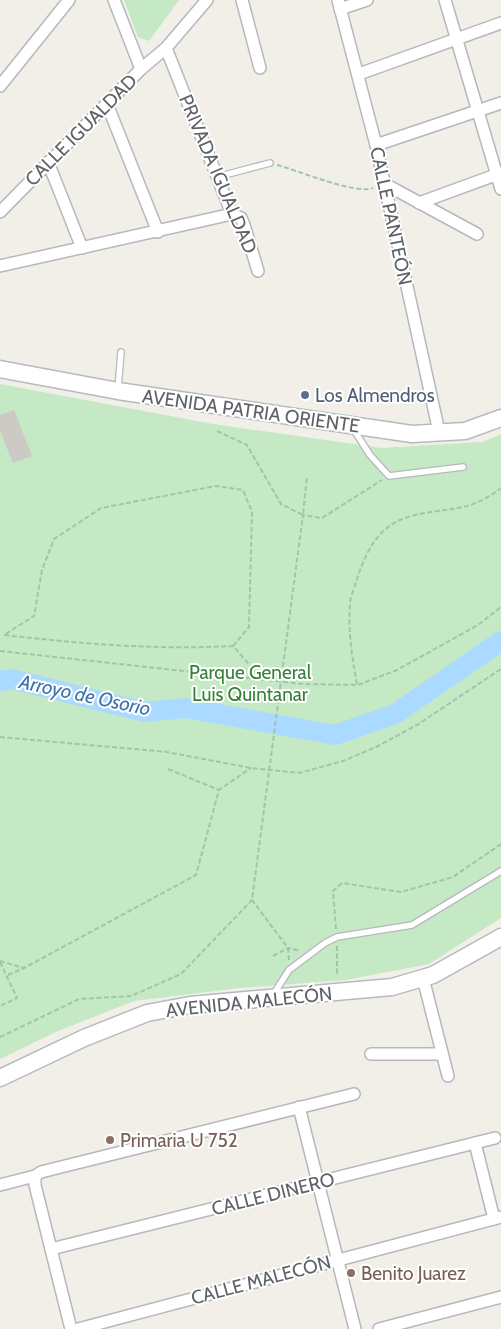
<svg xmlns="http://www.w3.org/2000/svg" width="501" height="1329" viewBox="0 0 501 1329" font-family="Cabin,sans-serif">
<rect width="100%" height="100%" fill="#f1efe8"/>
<g fill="#c5e8c5">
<polygon points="124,0 179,0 149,41 138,37"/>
<polygon points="0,384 213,424 381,448 483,442 501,434 501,918 429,964 346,980 239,988 134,1001 58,1031 0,1059"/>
</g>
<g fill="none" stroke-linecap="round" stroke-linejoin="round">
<polyline stroke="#aadaff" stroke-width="20" points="0,681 11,679 145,712 186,708 335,735 395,714 501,641"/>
</g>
<polygon fill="#cccac5" points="14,410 32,456 13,463 0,431 0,415"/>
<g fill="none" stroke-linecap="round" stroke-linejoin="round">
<g stroke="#b5b8bc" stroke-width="8">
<g id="lane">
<polyline points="217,177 270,163"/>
<polyline points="118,389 121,352"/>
<polyline points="354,430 370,455 389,476 463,467"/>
<polyline points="273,995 289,970 325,943 337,937 412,925 501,871"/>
</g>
</g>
<g stroke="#b5b8bc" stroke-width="14">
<g id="street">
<polyline points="114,0 141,69"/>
<polyline points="242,0 260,68"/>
<polyline points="338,0 376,145 439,432"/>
<polyline points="445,0 501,189"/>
<polyline points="340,9 367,0"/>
<polyline points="166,48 232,214 241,218 244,225 258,271"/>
<polyline points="359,74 501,23"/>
<polyline points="0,86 69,0"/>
<polyline points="107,104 158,232"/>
<polyline points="376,145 501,103"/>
<polyline points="48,162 82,248"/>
<polyline points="383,183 477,234"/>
<polyline points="419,203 501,173"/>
<polyline points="0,212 141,69 166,48 207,0"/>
<polyline points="0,266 232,214"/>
<polyline points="423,978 448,1076"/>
<polyline points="371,1054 442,1054"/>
<polyline points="299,1107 355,1329"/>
<polyline points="475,1143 494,1219"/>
<polyline points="35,1176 35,1185 71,1329"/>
<polyline points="0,1185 35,1176 41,1172 354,1094"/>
<polyline points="51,1249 495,1138"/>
<polyline points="78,1329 501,1217"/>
<polyline points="379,1329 501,1297"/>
</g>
</g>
<g stroke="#b6babf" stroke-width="19">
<g id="secondary">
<polyline points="0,369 118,391 412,434 465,431 501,418"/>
<polyline points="0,1078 84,1038 147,1013 190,1005 392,987 433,975 501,937"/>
</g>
</g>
<g stroke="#9cc7a9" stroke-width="2" stroke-dasharray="5 2.5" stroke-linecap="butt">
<path d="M277,165c20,5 79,30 96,23"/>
<polyline points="217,431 247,445 281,504 303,515 307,476"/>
<path d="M233,646l16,-19 3,-115 -9,-22 -27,-4 -115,22 -47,31 -12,31 -8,46 -30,19c79,9 149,15 229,11l29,33"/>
<polyline points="0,651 303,684 358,685 397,670 478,625 501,607"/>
<path d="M357,684c-5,-27 -9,-52 -7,-80 0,-7 4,-15 6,-22 9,-28 21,-56 52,-65 38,-11 58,-2 93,-29"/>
<polyline points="0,737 167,752 251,768 299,773 343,761 376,747 417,725 501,669"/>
<polyline points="168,769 219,790"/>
<polyline points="336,929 333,891 342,883 401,892 453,877 501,844"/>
<polyline points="337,946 337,975"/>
<polyline points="273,956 288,948 300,951"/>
<polyline points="289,960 288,948 252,900 303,515 322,518 382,480"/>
<polyline points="0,961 24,968 196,875 219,790 251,768"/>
<polyline points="0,962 17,998 0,1006"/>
<polyline points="8,975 24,968"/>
<polyline points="0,1037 79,999 131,996 181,974 252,900"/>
</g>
<use href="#lane" stroke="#fff" stroke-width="5.5"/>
<use href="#street" stroke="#fff" stroke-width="11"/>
<use href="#secondary" stroke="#fff" stroke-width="16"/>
</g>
<circle fill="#5c6f8a" stroke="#fff" stroke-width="2" cx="305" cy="395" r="5"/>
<g fill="#8d6e63" stroke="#fff" stroke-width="2">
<circle cx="110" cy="1140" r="5"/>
<circle cx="351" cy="1273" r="5"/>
</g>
<g text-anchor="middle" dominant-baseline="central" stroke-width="4" stroke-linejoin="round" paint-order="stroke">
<g font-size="19" fill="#5f6368" stroke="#fff">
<text transform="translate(81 130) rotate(-45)">CALLE IGUALDAD</text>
<text transform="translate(218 174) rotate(67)">PRIVADA IGUALDAD</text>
<text transform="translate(391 216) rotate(78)">CALLE PANTEÓN</text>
<text transform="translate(251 411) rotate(8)">AVENIDA PATRIA ORIENTE</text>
<text transform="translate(249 1002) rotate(-6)">AVENIDA MALECÓN</text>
<text transform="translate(273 1194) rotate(-14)">CALLE DINERO</text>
<text transform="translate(261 1280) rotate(-15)">CALLE MALECÓN</text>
</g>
<g font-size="19" fill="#4e5e75" stroke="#fff" text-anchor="start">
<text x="315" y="395">Los Almendros</text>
</g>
<g font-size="19" fill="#348238" stroke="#fff">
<text x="250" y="672">Parque General<tspan x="250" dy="22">Luis Quintanar</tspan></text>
</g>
<g font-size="19" fill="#785e54" stroke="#fff" text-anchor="start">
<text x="120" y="1140">Primaria U 752</text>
<text x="361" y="1273">Benito Juarez</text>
</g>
<g font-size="20" font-style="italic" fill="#4174aa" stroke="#fff">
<text transform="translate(85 695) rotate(12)">Arroyo de Osorio</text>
</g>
</g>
</svg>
